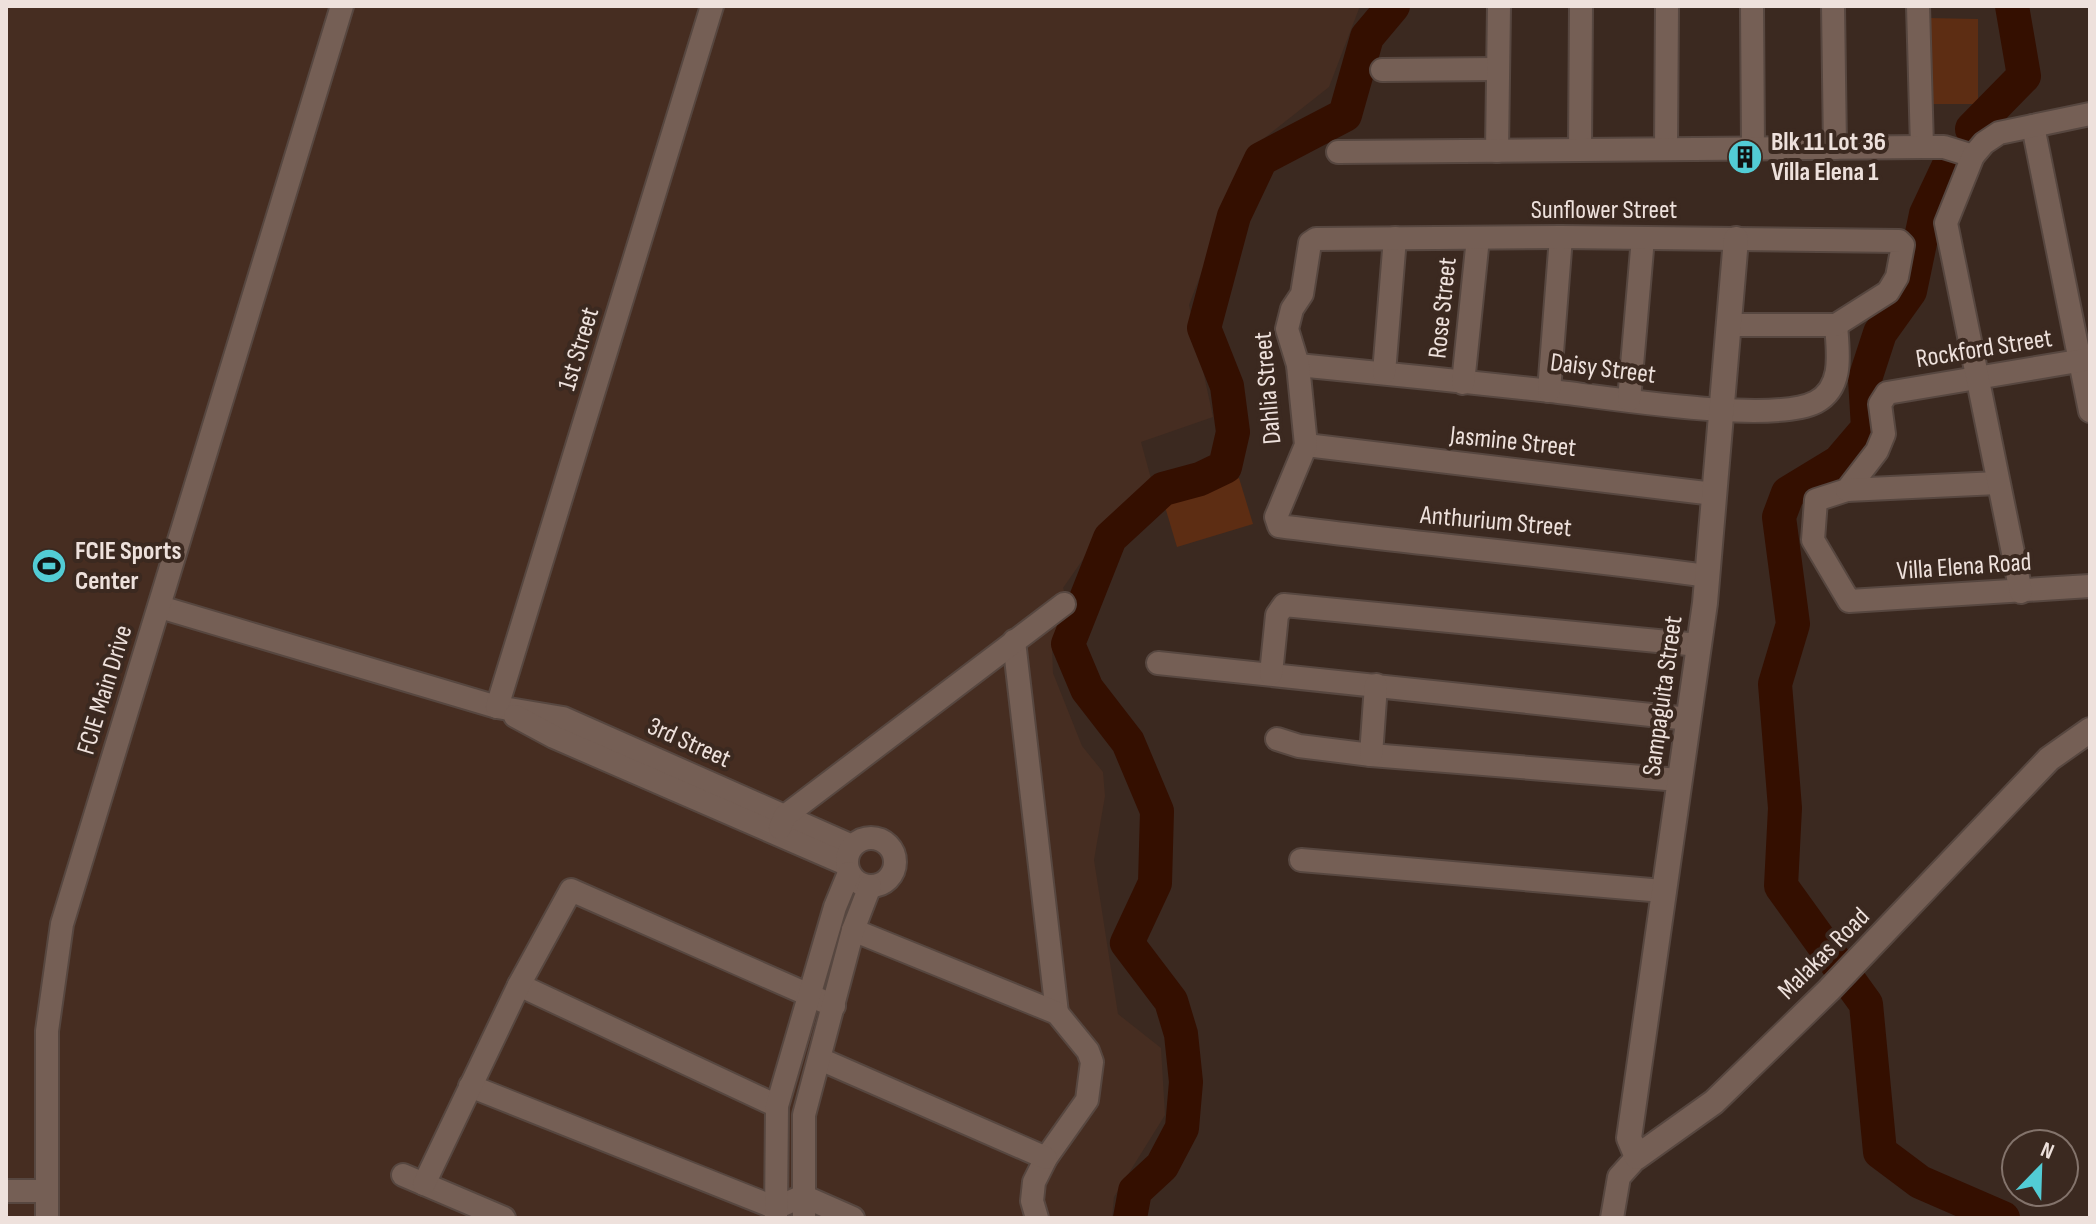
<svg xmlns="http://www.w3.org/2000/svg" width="2096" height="1224" viewBox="0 0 2096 1224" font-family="'Sofia Sans Condensed',sans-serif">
<rect width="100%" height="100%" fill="#3b2920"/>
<polygon fill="#462d21" points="6,6 1360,6 1329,87 1248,151 1189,305 1213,417 1141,442 1153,486 1102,532 1063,588 1071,606 1052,646 1053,673 1082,746 1103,772 1105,796 1094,860 1118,1014 1161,1048 1165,1115 1114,1197 1112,1218 6,1218"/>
<g fill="#5d2d13">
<polygon points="1927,18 1978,19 1978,104 1928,104"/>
<polygon points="1239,478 1253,524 1177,547 1163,500"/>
</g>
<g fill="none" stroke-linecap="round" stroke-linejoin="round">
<g stroke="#340f00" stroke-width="34">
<polyline points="1972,129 2024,76 2012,6"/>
<polyline points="1950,163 1926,214 1910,291 1880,333 1865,379 1868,428 1839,462 1788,493 1779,517 1793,624 1775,684 1785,808 1781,886 1866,1004 1880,1152 1920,1182 2003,1218"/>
<polyline points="1130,1218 1135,1191 1162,1166 1182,1128 1186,1082 1181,1034 1171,1001 1127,943 1155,883 1157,811 1128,742 1087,689 1068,644 1110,538 1163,489 1200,479 1225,467 1233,432 1227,386 1204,328 1234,216 1261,159 1345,115 1367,37 1393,6"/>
</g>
<g stroke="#574740" stroke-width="26">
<g id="minor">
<polyline points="1752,6 1753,149"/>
<polyline points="1833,6 1835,148"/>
<polyline points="1918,6 1922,147"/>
<polyline points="1382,70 1498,69"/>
<polyline points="2033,126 2090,411"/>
<polyline points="1666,149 1667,6"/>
<polyline points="1580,150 1581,6"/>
<polyline points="1497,151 1499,6"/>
<polyline points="1338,152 1922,147 1944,147 1973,156"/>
<polyline points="2090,359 1887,393 1880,404 1884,434 1877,451 1847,490 1816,500 1813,540 1849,601 2090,586"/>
<path d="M1298,365c84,8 169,17 253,26 55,6 221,34 265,11 28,-15 22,-50 20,-77"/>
<polyline points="1384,373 1395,238"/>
<polyline points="1463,383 1478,238"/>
<polyline points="1549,391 1561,237"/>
<polyline points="1629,400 1643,238"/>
<polyline points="1306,445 1714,494"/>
<polyline points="1847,490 1998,483"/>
<path d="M1707,576c-143,-20 -285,-31 -428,-50l-3,-9 30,-72 -8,-80 -11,-36 5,-20 10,-15 8,-51 6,-4 245,-2 338,4 4,4 -6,32 -9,15 -52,33h-108"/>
<polyline points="2021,592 1946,223 1973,156 1984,143 1999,133 2090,114"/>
<polyline points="160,607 497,707 563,718 852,846"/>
<polyline points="1014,641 1057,1013"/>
<polyline points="1158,663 1689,719"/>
<polyline points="1271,674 1277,615 1284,605 1699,645"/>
<polyline points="497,707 712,6"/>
<polyline points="515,716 554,737 846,864"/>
<polyline points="1277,739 1299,746 1371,755 1679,780"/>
<polyline points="1371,755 1376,685"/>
<polyline points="780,828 785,816 1064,604"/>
<circle cx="871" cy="862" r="24"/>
<polyline points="1301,860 1663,891"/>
<polyline points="853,930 1057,1013 1088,1051 1092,1062 1087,1100 1046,1158 1034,1182 1032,1201 1037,1218"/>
<polyline points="519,985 777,1106"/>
<polyline points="820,1059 1046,1158"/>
<polyline points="470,1086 776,1208 803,1196 853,1218"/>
<polyline points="403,1175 504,1218"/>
<polyline points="424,1184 519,985 571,890 834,1006"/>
<polyline points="6,1191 47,1191"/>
<polyline points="47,1218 47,1031 62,924 342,6"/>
<polyline points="776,1218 777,1106 835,907 849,873"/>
<polyline points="804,1218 804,1115 853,930 870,886"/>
<polyline points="1612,1218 1619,1177 1637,1157"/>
</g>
</g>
<g stroke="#574740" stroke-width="28">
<polyline id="tertiary" points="1736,239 1705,603 1629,1138 1637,1157 1714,1102 1829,990 2049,759 2090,730"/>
</g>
<use href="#minor" stroke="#755f55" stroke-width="22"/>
<use href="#tertiary" stroke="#755f55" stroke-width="24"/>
</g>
<defs>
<g id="building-disc" transform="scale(1.8)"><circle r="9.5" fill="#52ccd5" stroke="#3b2920"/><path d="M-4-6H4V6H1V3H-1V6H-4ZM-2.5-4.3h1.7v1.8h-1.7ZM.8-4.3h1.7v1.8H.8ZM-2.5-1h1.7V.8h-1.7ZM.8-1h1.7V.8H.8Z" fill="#111"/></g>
<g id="stadium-disc" transform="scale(1.8)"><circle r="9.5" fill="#52ccd5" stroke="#3b2920"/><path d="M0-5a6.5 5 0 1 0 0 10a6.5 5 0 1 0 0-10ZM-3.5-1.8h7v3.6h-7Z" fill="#111"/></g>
</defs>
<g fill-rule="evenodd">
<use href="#building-disc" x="1745" y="157"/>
<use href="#stadium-disc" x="49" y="566"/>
</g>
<g text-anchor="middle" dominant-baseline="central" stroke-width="8" stroke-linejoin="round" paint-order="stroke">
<g font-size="26" font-weight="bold" fill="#eee1dc" stroke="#3b2920" text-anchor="start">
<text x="1771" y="142">Blk 11 Lot 36<tspan x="1771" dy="30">Villa Elena 1</tspan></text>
<text x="75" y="551">FCIE Sports<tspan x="75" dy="30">Center</tspan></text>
</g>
<g font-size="26" fill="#eee1dc" stroke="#3b2920">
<text x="1604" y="210">Sunflower Street</text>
<text transform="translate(1443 308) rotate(-84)">Rose Street</text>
<text transform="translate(579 349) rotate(-73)">1st Street</text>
<text transform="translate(1984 349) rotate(-9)">Rockford Street</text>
<text transform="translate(1603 369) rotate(7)">Daisy Street</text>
<text transform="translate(1268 388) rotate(-95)">Dahlia Street</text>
<text transform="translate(1513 442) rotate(6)">Jasmine Street</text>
<text transform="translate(1496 522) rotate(5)">Anthurium Street</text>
<text transform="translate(1964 567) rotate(-4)">Villa Elena Road</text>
<text transform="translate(105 690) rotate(-73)">FCIE Main Drive</text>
<text transform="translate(1663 696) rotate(-82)">Sampaguita Street</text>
<text transform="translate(689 743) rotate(24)">3rd Street</text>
<text transform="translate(1824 954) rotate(-45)">Malakas Road</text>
</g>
</g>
<rect width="2096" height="1224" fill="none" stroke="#eee1dc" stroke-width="16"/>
<g transform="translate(2040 1168) rotate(23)"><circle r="38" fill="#3b2920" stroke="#83736b" stroke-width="2"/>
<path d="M0-6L14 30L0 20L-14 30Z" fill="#52ccd5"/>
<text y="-12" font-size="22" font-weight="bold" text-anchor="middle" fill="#eee1dc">N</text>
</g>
</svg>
